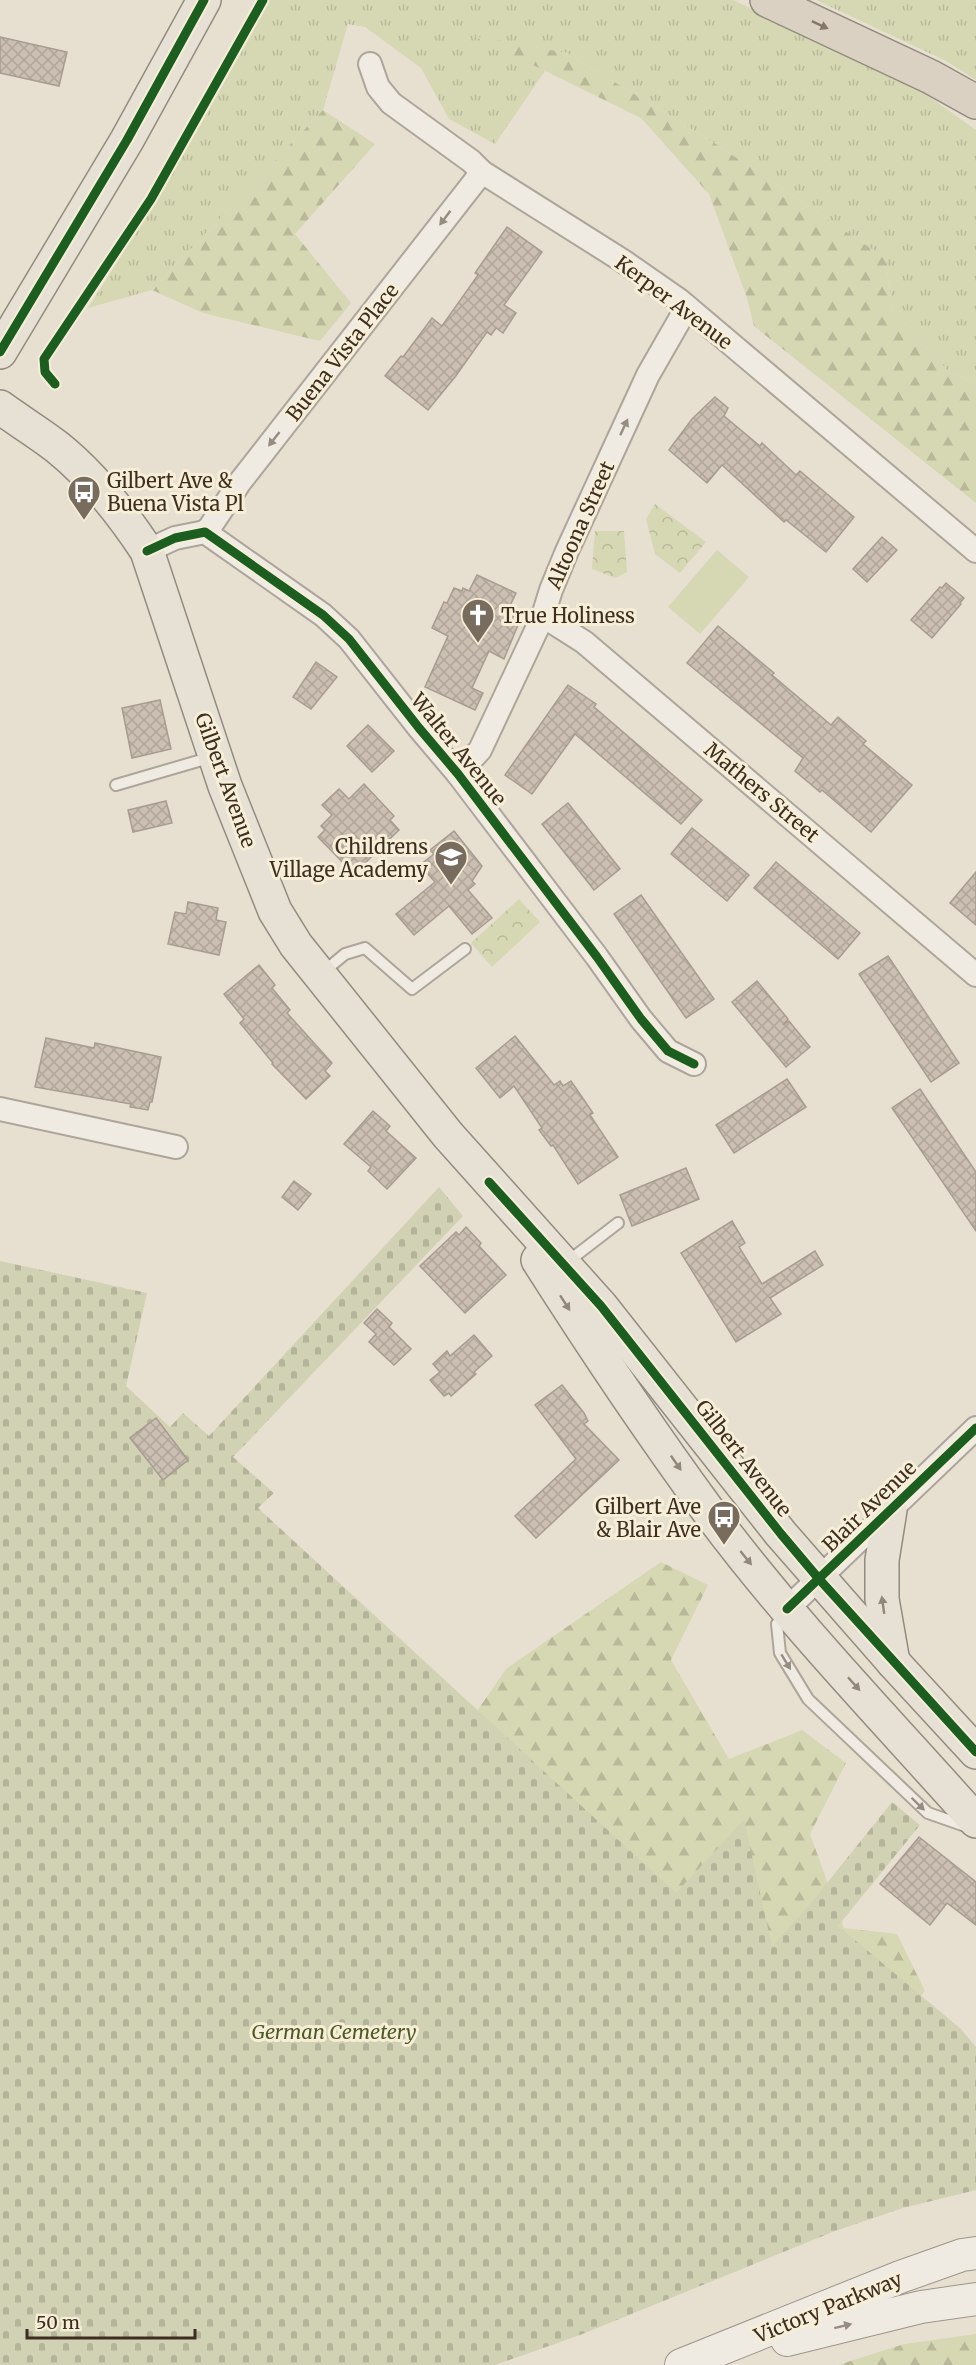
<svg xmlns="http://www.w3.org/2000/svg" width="976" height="2365" viewBox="0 0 976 2365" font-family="Merriweather,serif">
<defs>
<pattern id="grass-tufts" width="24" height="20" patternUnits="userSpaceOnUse" patternTransform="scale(1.5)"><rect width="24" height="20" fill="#d6d7b3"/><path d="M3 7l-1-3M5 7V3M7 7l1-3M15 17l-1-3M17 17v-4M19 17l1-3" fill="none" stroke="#b9b99a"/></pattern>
<pattern id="forest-firs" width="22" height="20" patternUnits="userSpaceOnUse" patternTransform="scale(1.5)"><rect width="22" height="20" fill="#d6d7b3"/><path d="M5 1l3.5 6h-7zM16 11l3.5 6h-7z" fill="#b9b99a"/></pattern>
<pattern id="cemetery-stones" width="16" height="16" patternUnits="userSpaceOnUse" patternTransform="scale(1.5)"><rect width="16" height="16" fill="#d1d1b3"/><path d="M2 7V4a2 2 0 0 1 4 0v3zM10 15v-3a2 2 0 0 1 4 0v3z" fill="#b4b49a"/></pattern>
<pattern id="park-crowns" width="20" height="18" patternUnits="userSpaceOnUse" patternTransform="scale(1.5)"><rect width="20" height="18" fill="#d6d7b3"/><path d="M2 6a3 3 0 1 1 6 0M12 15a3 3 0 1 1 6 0" fill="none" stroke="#b9b99a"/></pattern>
<pattern id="building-cross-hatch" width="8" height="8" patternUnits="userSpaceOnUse" patternTransform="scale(1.5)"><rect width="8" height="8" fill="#cbbfb2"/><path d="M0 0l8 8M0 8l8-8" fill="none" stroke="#afa499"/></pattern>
</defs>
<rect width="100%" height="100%" fill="#e7e0d1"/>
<g fill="url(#grass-tufts)">
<path d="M268,0h465l177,83 66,47v253l-27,-11 -56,-61 -8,-53 -169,-114 -149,-91 -84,-15 62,33 -50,73 -46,-25 -28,-51 -56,-41 -17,-3 -25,86 -171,180 -64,18c64,-100 124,-203 180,-308z"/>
<polygon points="816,0 976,0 976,80 946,61"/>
</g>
<g fill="url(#forest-firs)">
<polygon points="474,36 567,53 716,144 885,258 893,311 949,372 976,383 976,503 754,326 747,298 709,194 641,118"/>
<polygon points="323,110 375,144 295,234 351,303 320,341 203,313 152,290"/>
<polygon points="661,1562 708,1585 671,1660 729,1759 802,1730 846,1763 810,1834 844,1928 897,1934 925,1991 869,2055 466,1727 506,1669"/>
<polygon points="976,2334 976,2365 838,2365 904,2344"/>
</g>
<polygon fill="url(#cemetery-stones)" points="439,1187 463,1216 233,1457 274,1493 258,1508 676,1893 744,1820 772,1947 811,1903 892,1802 920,1825 838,1926 961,2029 976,2047 976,2190 903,2208 835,2231 580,2335 495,2365 0,2365 0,1261 147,1293 126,1386 170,1427 183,1413 209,1436"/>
<g fill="url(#park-crowns)">
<polygon points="655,504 706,542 680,573 655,554 646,519"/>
<polygon points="595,531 624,531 627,572 615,578 592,569"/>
<polygon points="519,899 540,922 492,967 471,943"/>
</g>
<polygon fill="#d6d7b3" points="717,550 749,577 700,634 668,607"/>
<g fill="url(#building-cross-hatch)" stroke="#a89c90" stroke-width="1.5">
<polygon points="0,37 67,52 59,86 0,73"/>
<polygon points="507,227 542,252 504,305 516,313 503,333 496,328 491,335 487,332 455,377 428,410 385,376 401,356 403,357 432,318 442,326 478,275 475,273"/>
<polygon points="715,397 728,408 724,416 760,446 762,443 796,475 800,471 854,517 826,552 786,520 784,522 722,465 707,483 669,450 692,419"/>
<polygon points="882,537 897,550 867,582 853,569"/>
<polygon points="477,575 516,593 508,610 513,612 511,615 520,620 504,659 489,651 472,688 483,693 475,710 425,687 448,636 432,628 444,602 447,603 454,588 462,591 463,588 469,591"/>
<polygon points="946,583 964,598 960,603 961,604 932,638 911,620 940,587 942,588"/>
<polygon points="718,626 774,673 772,675 831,725 838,717 866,741 863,744 912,785 871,832 822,790 820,792 795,771 803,758 687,663"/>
<polygon points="316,662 337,677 311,709 293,697"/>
<polygon points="568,685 596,704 594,707 702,800 681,824 575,734 532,794 505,775"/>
<polygon points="160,700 171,749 132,758 122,708"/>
<polygon points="368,725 394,751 372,772 347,746"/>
<polygon points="364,784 394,816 390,820 399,830 361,867 357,863 350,870 318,837 325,830 321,826 332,815 322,805 339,789 349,799"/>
<polygon points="166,801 172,823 133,832 128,810"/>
<polygon points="568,803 620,869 594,890 542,824"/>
<polygon points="692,828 749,875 727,901 671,854"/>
<polygon points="454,831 482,866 472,881 475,884 468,890 492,918 472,934 449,906 414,935 396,914 435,882 420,865 434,854 430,850"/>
<polygon points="776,862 860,933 838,959 754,888"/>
<polygon points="976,872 976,925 950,903"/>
<polygon points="641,895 714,999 686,1018 614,914"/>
<polygon points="188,902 218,908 216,920 226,922 219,955 168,944 175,912 186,914"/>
<polygon points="888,956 959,1063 931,1082 859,974"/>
<polygon points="259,965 275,985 272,988 290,1010 287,1013 332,1063 325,1071 330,1076 306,1099 272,1064 273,1063 240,1023 244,1019 224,994"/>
<polygon points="757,981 788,1019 783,1025 789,1021 810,1047 786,1067 732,1002"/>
<polygon points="515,1036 554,1085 560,1081 563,1086 571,1081 593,1113 590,1115 618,1157 578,1184 553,1145 551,1146 539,1130 542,1128 514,1086 500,1098 476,1068"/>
<polygon points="46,1038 94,1048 95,1043 161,1057 152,1102 150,1102 148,1110 130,1107 131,1104 35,1087"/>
<polygon points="787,1079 806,1107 734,1153 716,1125"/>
<polygon points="920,1089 976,1172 976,1231 892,1108"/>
<polygon points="373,1111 390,1126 386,1131 416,1158 387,1189 368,1171 371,1167 344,1144"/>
<polygon points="686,1168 699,1199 632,1226 620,1195"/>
<polygon points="294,1181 311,1194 298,1210 282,1197"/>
<polygon points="732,1221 745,1243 739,1247 762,1284 815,1251 823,1265 770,1298 781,1314 736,1342 681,1253"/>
<polygon points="466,1227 481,1243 479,1246 506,1275 465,1313 420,1266 456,1232 459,1235"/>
<polygon points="377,1309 392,1323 389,1327 411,1349 394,1365 369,1342 376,1334 364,1323"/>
<polygon points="474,1335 492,1356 474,1372 476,1374 451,1396 449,1393 444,1396 430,1380 440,1372 433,1364 447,1351 450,1356"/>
<polygon points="562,1385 584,1413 588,1421 584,1424 619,1460 536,1538 515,1516 576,1459 535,1405"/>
<polygon points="156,1418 188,1460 163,1480 130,1438"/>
<polygon points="919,1837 976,1882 976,1925 947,1903 930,1925 880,1884"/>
</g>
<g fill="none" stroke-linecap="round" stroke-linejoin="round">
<g stroke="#ada599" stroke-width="14">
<g id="lane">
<polyline points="116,785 212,757"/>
<polyline points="322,973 345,954 365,948 412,989 465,949"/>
<polyline points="566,1263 618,1223"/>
<polyline points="785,1612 777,1624 780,1653 808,1699 928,1813 968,1827"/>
</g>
</g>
<g stroke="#ada599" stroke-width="26">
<g id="street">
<polyline points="370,64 378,87 391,103 471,161 482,172 623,261 679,300 976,551"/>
<polyline points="205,532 210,527 240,482 482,172"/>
<polyline points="147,551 175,538 205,532 323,615 349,639 419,728 458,774 597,957 641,1019 668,1051 694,1064"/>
<polyline points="543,616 584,642 976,975"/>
<polyline points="458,774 480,750 543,616 551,590 567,551 648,375 687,307"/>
<polyline points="0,1109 176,1147"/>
<polyline points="787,1609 976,1428"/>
</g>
</g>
<g stroke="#9c958a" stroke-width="34">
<g id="secondary">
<polyline points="787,2340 921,2307 976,2299"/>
<polyline points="681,2365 900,2277 962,2255 976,2253"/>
</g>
</g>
<g stroke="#928b80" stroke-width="36">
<g id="primary">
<polyline points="0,352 127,140 204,0"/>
<path d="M0,407c19,14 39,26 57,40 35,28 65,66 90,104l78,235 50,125 21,34 152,190 153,171 180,228 112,128 83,90"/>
<path d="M538,1260c54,85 111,170 171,252 81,109 177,208 267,309"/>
<polyline points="890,1510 882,1560 882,1599 893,1662"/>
</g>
</g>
<g stroke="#928b80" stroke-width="36">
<polyline id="highway" points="767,0 931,77 976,102"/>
</g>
<use href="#lane" stroke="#efebe3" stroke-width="10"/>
<use href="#street" stroke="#efebe3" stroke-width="22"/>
<use href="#secondary" stroke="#efebe3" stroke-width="32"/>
<use href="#primary" stroke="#e6e1d4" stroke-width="33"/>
<use href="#highway" stroke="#dad1c2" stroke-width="33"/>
<g stroke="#f7eed8" stroke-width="13">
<g id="cycleway">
<polyline points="0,352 127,140 204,0"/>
<polyline points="55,384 45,372 44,359 151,199 263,0"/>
<polyline points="147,551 175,538 205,532 323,615 349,639 419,728 458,774 597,957 641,1019 668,1051 694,1064"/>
<polyline points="489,1182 601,1306 781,1534 819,1579 976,1752"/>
<polyline points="787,1609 976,1428"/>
</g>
</g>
<use href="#cycleway" stroke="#1b5e20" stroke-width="9"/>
</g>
<defs><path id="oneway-solid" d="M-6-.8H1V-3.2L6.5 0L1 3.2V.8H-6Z" transform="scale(1.5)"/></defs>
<use fill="#847769" href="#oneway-solid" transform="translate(820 25) rotate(25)"/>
<g fill="#968c82">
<use href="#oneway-solid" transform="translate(445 218) rotate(127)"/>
<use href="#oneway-solid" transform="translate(624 427) rotate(-65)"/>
<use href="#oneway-solid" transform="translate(274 439) rotate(128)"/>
<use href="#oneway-solid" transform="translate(786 1662) rotate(59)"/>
<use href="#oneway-solid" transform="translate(918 1804) rotate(44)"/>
<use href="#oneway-solid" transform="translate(843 2326) rotate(-14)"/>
</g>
<g fill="#92887a">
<use href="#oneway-solid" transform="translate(565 1303) rotate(57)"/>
<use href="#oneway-solid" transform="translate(676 1463) rotate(55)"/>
<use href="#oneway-solid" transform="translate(746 1558) rotate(51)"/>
<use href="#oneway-solid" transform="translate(883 1605) rotate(-98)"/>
<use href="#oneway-solid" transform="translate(854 1684) rotate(48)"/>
</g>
<defs>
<g id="bus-pin" transform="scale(1.725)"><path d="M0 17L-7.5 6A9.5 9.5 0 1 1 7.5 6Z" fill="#786c5e" stroke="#f7eed8"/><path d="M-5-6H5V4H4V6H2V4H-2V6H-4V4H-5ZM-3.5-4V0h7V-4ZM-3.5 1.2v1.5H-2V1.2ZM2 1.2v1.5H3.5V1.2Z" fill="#fff"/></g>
<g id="church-pin" transform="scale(1.725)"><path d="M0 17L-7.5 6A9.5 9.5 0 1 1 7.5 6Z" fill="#786c5e" stroke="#f7eed8"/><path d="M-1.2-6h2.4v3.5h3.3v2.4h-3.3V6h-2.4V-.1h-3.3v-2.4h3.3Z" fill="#fff"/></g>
<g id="school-pin" transform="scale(1.725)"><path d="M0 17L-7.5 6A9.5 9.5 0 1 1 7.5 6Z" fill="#786c5e" stroke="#f7eed8"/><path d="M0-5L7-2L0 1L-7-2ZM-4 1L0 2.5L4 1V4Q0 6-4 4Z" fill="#fff"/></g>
</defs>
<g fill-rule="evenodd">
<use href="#bus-pin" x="84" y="492"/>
<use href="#church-pin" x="478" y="615"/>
<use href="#school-pin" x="451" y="857"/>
<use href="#bus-pin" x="724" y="1517"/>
</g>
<g text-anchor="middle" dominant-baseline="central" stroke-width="6" stroke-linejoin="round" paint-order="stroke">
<g font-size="20" fill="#3d2e20" stroke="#f7eed8">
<text transform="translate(674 302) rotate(37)">Kerper Avenue</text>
<text transform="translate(342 352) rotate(-52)">Buena Vista Place</text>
<text transform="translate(580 525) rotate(-66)">Altoona Street</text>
<text transform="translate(459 749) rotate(51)">Walter Avenue</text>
<text transform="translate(226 780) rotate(70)">Gilbert Avenue</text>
<text transform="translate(762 792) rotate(40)">Mathers Street</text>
<text transform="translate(744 1458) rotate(52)">Gilbert Avenue</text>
<text transform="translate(869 1506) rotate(-44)">Blair Avenue</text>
<text transform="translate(828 2307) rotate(-22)">Victory Parkway</text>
</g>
<g font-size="20" fill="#3d2e20" stroke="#f7eed8" text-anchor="start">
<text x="107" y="480">Gilbert Ave &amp;<tspan x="107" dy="23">Buena Vista Pl</tspan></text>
<text x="501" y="615">True Holiness</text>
<text x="428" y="846" text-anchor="end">Childrens<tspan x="428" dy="23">Village Academy</tspan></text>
<text x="701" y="1506" text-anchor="end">Gilbert Ave<tspan x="701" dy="23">&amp; Blair Ave</tspan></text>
</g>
<g font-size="20" font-style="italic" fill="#4d5a26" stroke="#f7eed8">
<text x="334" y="2031">German Cemetery</text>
</g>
</g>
<path d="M27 2329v9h168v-9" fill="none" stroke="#3d2e20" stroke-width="3"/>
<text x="36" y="2329" font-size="18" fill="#3d2e20" stroke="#f7eed8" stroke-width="4.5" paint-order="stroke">50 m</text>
</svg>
